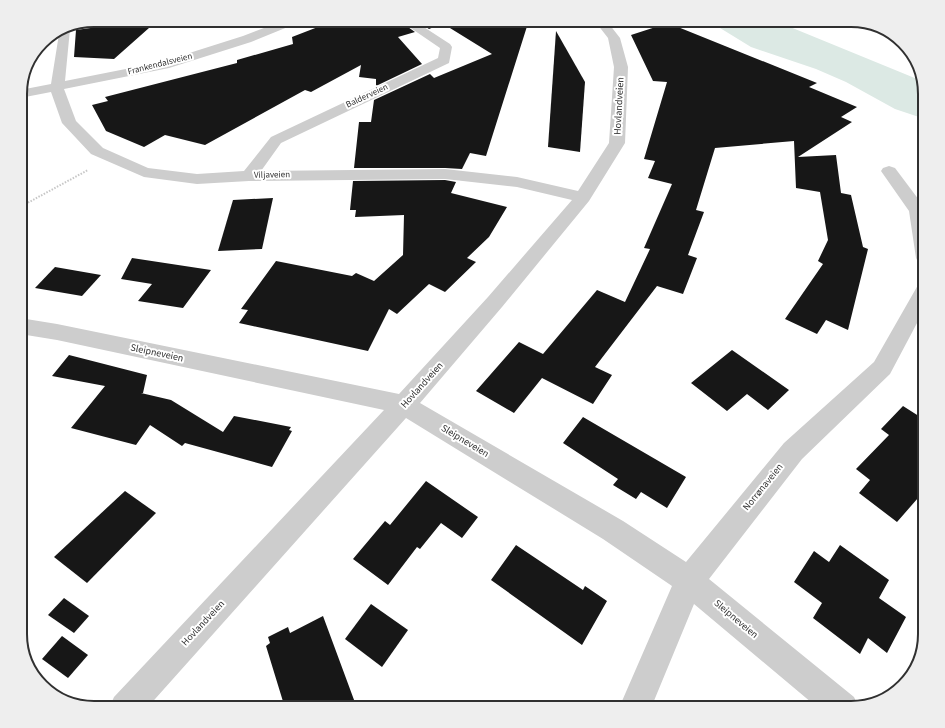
<svg xmlns="http://www.w3.org/2000/svg" width="945" height="728" viewBox="0 0 945 728" font-family="'Source Sans 3',sans-serif">
<rect width="100%" height="100%" fill="#fff"/>
<polygon fill="#dce9e4" points="707,20 773,20 922,81 925,94 925,119 895,109 846,82 816,69 751,47"/>
<g fill="#171717">
<polygon points="124,20 158,20 114,59 74,57 76,30 105,26 105,23"/>
<polygon points="336,20 398,20 415,32 398,37 422,64 376,86 376,79 359,77 361,65 311,92 305,90 205,145 165,135 144,147 106,131 92,105 108,101 105,97 237,63 237,60 293,44 292,37"/>
<polygon points="416,20 433,20 434,27 429,29"/>
<polygon points="437,20 529,20 486,156 470,153 462,169 445,168 354,168 359,122 371,122 374,100 430,74 434,78 492,54"/>
<polygon points="668,23 817,83 809,87 857,107 841,117 852,122 798,157 836,155 841,193 851,195 863,247 868,249 848,330 826,320 817,334 785,319 823,264 818,261 828,240 820,192 796,188 794,141 715,148 696,210 704,212 688,255 697,258 683,294 657,286 595,367 612,375 593,404 542,378 514,413 476,391 519,342 543,354 597,290 625,302 650,249 644,248 672,184 648,178 655,161 644,159 667,82 653,81 631,35"/>
<polygon points="556,31 585,82 580,152 548,147"/>
<polygon points="445,180 456,182 451,193 507,207 489,237 467,258 476,262 445,292 429,284 397,314 389,309 368,351 239,323 248,310 241,309 276,261 352,276 356,273 374,281 403,255 404,215 355,217 356,210 350,210 353,181"/>
<polygon points="273,198 262,249 218,251 233,200"/>
<polygon points="132,258 211,270 183,308 138,301 152,284 121,279"/>
<polygon points="55,267 101,275 82,296 35,288"/>
<polygon points="732,350 789,390 768,410 747,394 727,411 691,383"/>
<polygon points="69,355 147,375 143,393 141,393 171,400 223,432 234,416 291,427 289,430 292,431 272,467 185,443 182,446 150,425 136,445 71,428 105,386 52,376"/>
<polygon points="903,406 925,420 925,490 897,522 859,493 870,480 856,469 889,435 881,429"/>
<polygon points="583,417 686,477 667,508 641,492 636,499 613,485 618,479 563,443"/>
<polygon points="426,481 478,517 462,538 441,523 420,549 417,547 388,585 353,559 385,521 390,525"/>
<polygon points="125,491 156,513 87,583 54,557"/>
<polygon points="516,545 583,590 585,586 607,601 582,645 491,580"/>
<polygon points="840,545 889,580 879,598 906,617 887,653 868,638 860,654 813,618 822,603 794,582 814,551 829,562"/>
<polygon points="64,598 89,616 74,633 48,615"/>
<polygon points="371,604 408,630 382,667 345,639"/>
<polygon points="323,616 357,708 285,708 266,646 270,643 268,637 288,627 290,633"/>
<polygon points="62,636 88,655 68,678 42,659"/>
</g>
<g fill="none" stroke-linecap="round" stroke-linejoin="round">
<polyline stroke="#c7c7c7" stroke-width="2" stroke-dasharray="1.5 1.5" stroke-linecap="butt" points="20,207 88,170"/>
<g fill="#cdcdcd" fill-rule="evenodd">
<polygon points="285,20 302,20 300,22 251,42 169,68 64,89 76,121 103,148 148,168 197,174 244,171 271,137 438,58 440,48 399,20 413,20 450,44 452,47 449,63 281,143 261,171 445,169 517,177 578,191 609,143 614,67 608,38 594,20 606,20 620,38 628,67 625,143 589,201 502,307 420,403 623,521 686,562 784,443 874,362 918,285 925,283 925,308 890,374 802,459 709,579 854,697 858,706 851,708 818,708 694,604 651,708 619,708 672,586 603,539 406,418 147,708 109,708 114,697 384,410 57,340 20,334 20,318 57,324 399,394 488,297 572,200 517,187 445,179 249,181 197,184 144,177 91,154 62,123 51,92 20,98 20,90 51,84 59,34 70,29 65,81 161,62 243,36"/>
<polygon points="889,166 895,168 925,208 925,264 918,262 916,258 909,211 881,171 883,168"/>
</g>
</g>
<g text-anchor="middle" dominant-baseline="central" stroke-width="4" stroke-linejoin="round" paint-order="stroke">
<g font-size="9" fill="#303030" stroke="#fff">
<text transform="translate(160 64) rotate(-14)">Frankendalsveien</text>
<text transform="translate(367 96) rotate(-25)">Balderveien</text>
<text transform="translate(272 175) rotate(-1)">Viljaveien</text>
</g>
<g font-size="10" fill="#303030" stroke="#fff">
<text transform="translate(619 106) rotate(-87)">Hovlandveien</text>
<text transform="translate(157 353) rotate(12)">Sleipneveien</text>
<text transform="translate(422 385) rotate(-48)">Hovlandveien</text>
<text transform="translate(465 441) rotate(31)">Sleipneveien</text>
<text transform="translate(763 487) rotate(-51)">Norrønaveien</text>
<text transform="translate(736 619) rotate(40)">Sleipneveien</text>
<text transform="translate(203 623) rotate(-47)">Hovlandveien</text>
</g>
</g>
<path d="M0 0H945V728H0ZM94 27H851A67 67 0 0 1 918 94V634A67 67 0 0 1 851 701H94A67 67 0 0 1 27 634V94A67 67 0 0 1 94 27Z" fill="#eee" fill-rule="evenodd"/>
<path fill="none" stroke="#303030" stroke-width="2" d="M94 27H851A67 67 0 0 1 918 94V634A67 67 0 0 1 851 701H94A67 67 0 0 1 27 634V94A67 67 0 0 1 94 27Z"/>
</svg>
